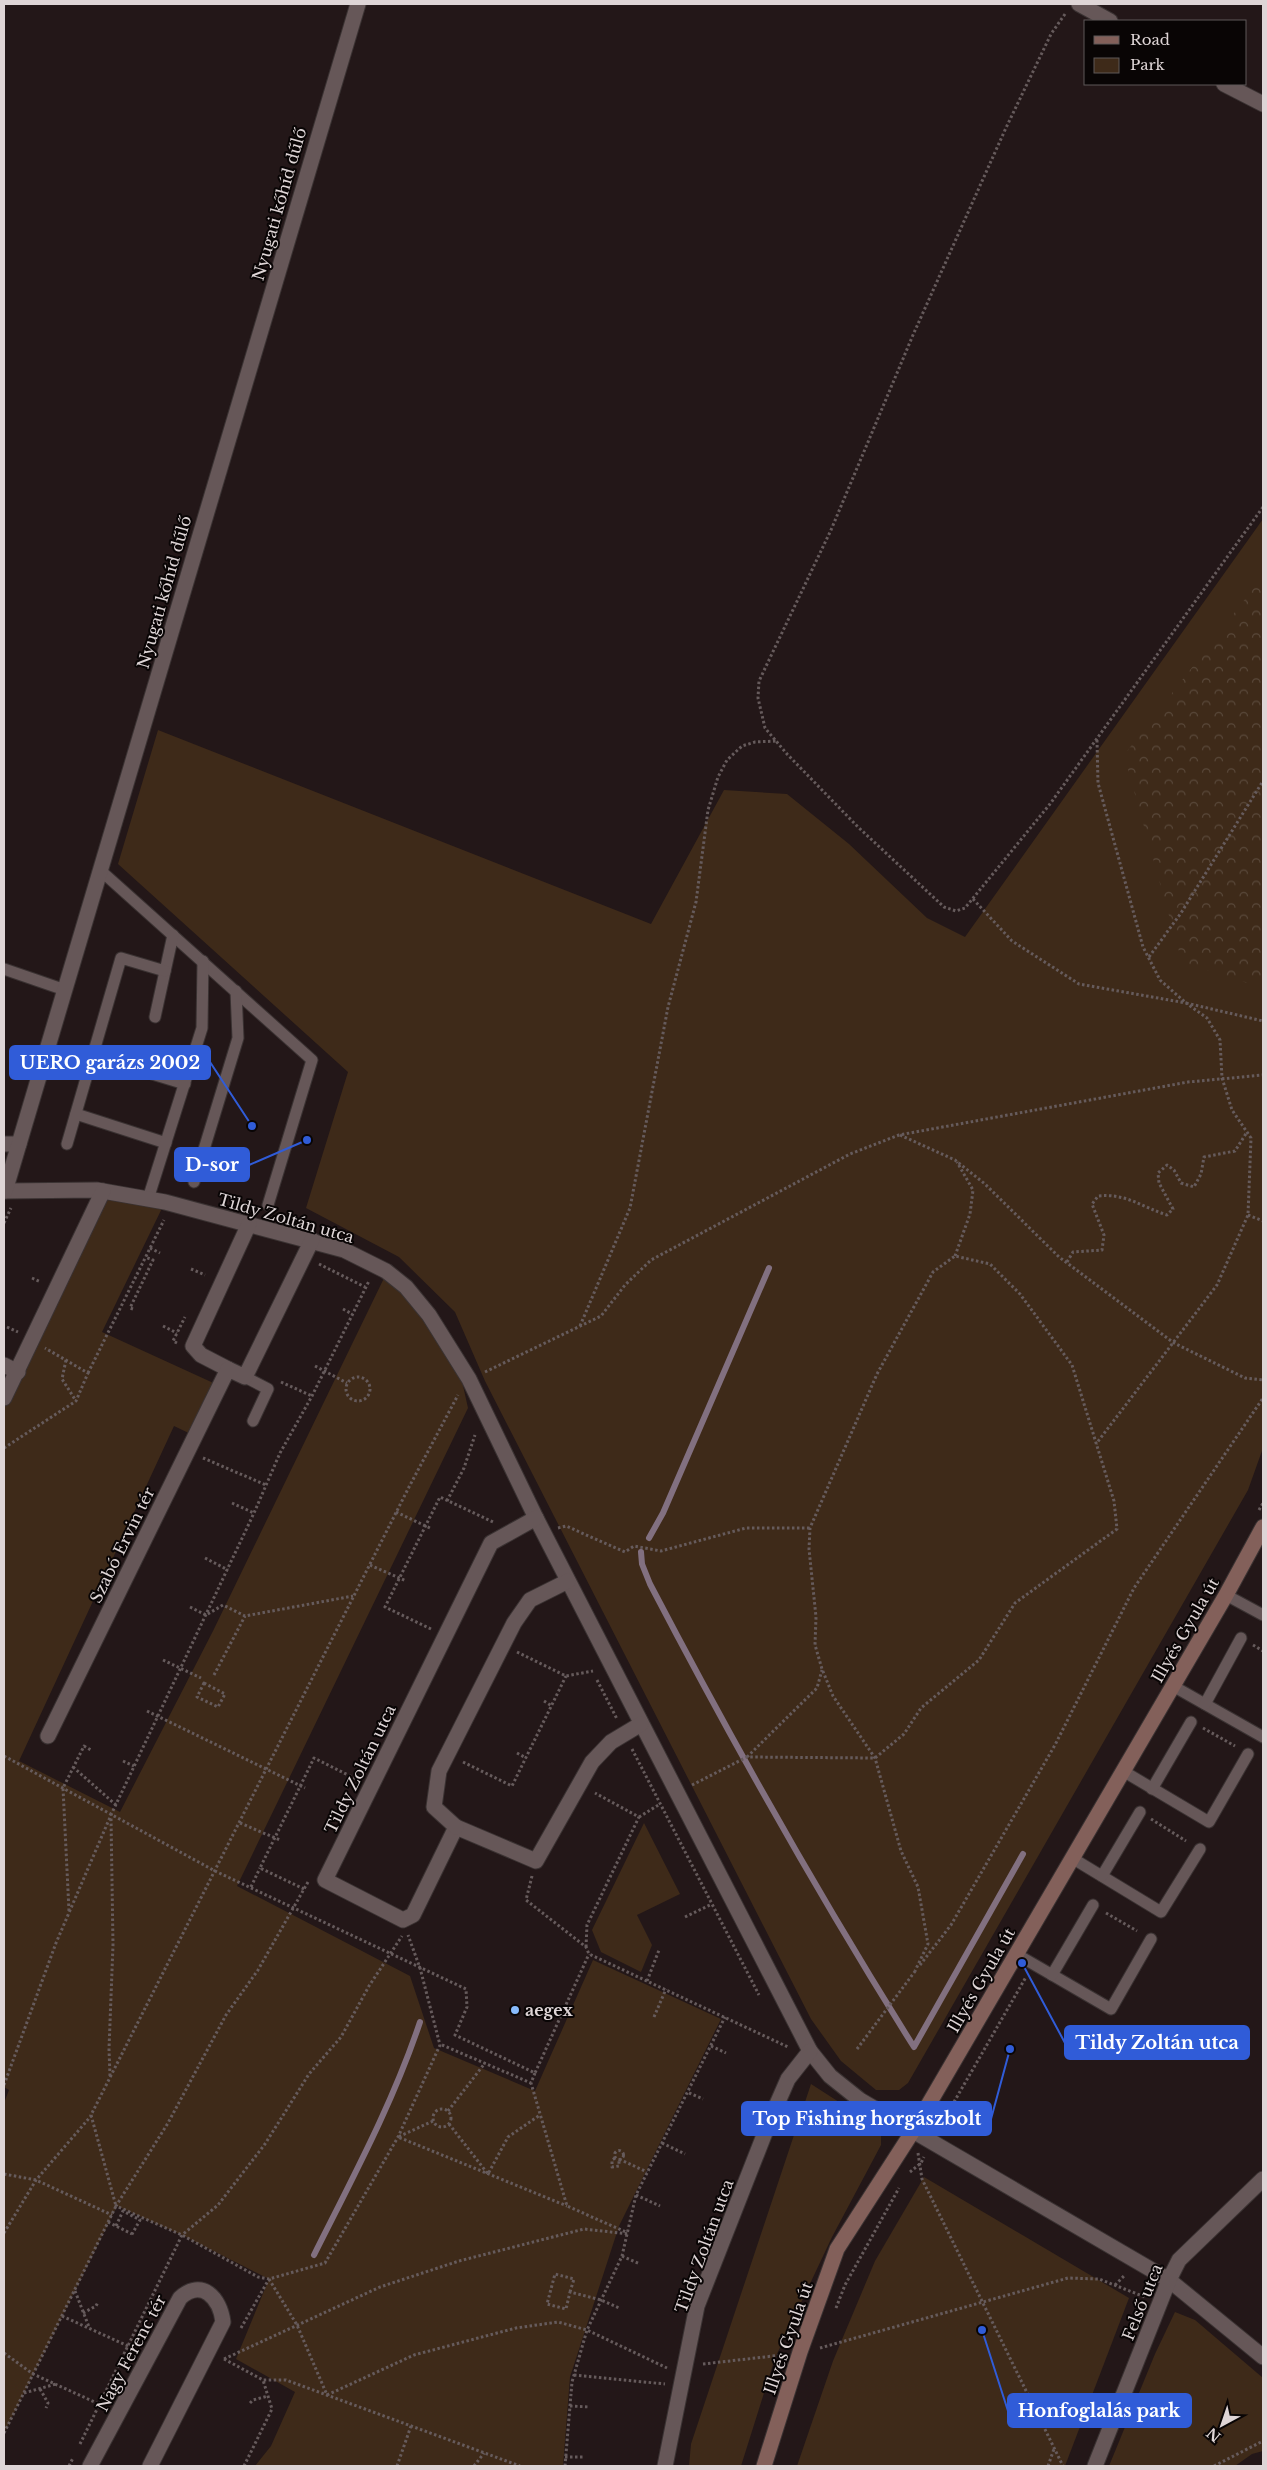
<svg xmlns="http://www.w3.org/2000/svg" width="1267" height="2470" viewBox="0 0 1267 2470" font-family="'Libre Baskerville',serif">
<defs>
<pattern id="forest-crowns" width="20" height="18" patternUnits="userSpaceOnUse" patternTransform="scale(1.25)"><rect width="20" height="18" fill="#3e2a19"/><path d="M2 6a3 3 0 1 1 6 0M12 15a3 3 0 1 1 6 0" fill="none" stroke="#59483a"/></pattern>
</defs>
<rect width="100%" height="100%" fill="#231718"/>
<g fill="#3e2a19">
<polygon points="1263,519 1263,1448 1248,1490 908,2083 899,2090 876,2090 841,2061 811,2019 485,1381 455,1312 399,1257 306,1208 348,1072 118,864 158,730 651,924 724,790 787,794 849,844 927,918 965,937"/>
<polygon points="103,1191 165,1202 102,1332 220,1386 195,1436 174,1426 19,1761 120,1812 213,1631 386,1274 404,1289 462,1381 468,1408 237,1886 410,1976 434,2048 535,2091 593,1960 721,2019 619,2226 570,2377 563,2466 255,2466 271,2446 295,2392 236,2359 269,2279 182,2235 117,2206 4,2433 4,2103 9,2090 4,2087 4,1398"/>
<polygon points="644,1823 680,1894 637,1915 652,1945 641,1972 601,1952 592,1930"/>
<polygon points="811,2084 881,2129 881,2145 832,2237 775,2358 741,2466 689,2466 691,2444"/>
<polygon points="924,2177 1129,2298 1065,2466 797,2466 833,2361 875,2261"/>
<polygon points="1175,2312 1195,2320 1263,2378 1263,2451 1252,2454 1235,2466 1109,2466 1155,2354"/>
</g>
<polygon fill="url(#forest-crowns)" points="1263,576 1263,988 1182,962 1124,755"/>
<g fill="none" stroke-linecap="round" stroke-linejoin="round">
<g stroke="#827080" stroke-width="6">
<polyline points="649,1538 663,1513 769,1268"/>
<path d="M641,1552l1,12 8,20c83,159 169,312 264,463l109,-193"/>
<path d="M314,2255c38,-76 79,-152 106,-233"/>
</g>
<g stroke="#3a3232" stroke-width="13">
<g id="lane">
<polyline points="100,870 312,1060 268,1205"/>
<polyline points="4,969 65,990"/>
<polyline points="155,1017 173,935"/>
<polyline points="93,1056 185,1084"/>
<polyline points="76,1114 166,1143"/>
<polyline points="67,1144 121,958 165,971"/>
<polyline points="194,1182 238,1038 236,991"/>
<polyline points="148,1199 202,1028 203,961"/>
<polyline points="245,1377 268,1389 253,1421"/>
<polyline points="1226,1595 1263,1615"/>
<polyline points="1173,1686 1263,1737"/>
<polyline points="1205,1704 1241,1638"/>
<polyline points="1123,1771 1209,1822 1248,1754"/>
<polyline points="1152,1789 1191,1722"/>
<polyline points="1072,1858 1161,1912 1200,1849"/>
<polyline points="1102,1876 1140,1812"/>
<polyline points="1016,1954 1111,2009 1151,1939"/>
<polyline points="1052,1975 1093,1905"/>
</g>
</g>
<g stroke="#3a3232" stroke-width="17">
<g id="street">
<polyline points="1079,4 1110,21"/>
<polyline points="1224,84 1263,104"/>
<polyline points="4,1144 19,1144"/>
<polyline points="4,1191 97,1190 165,1202 344,1250 386,1271 406,1287 429,1315 469,1379 536,1518 810,2051 830,2076 860,2100 1169,2280 1263,2357"/>
<polyline points="5,1191 358,4"/>
<polyline points="4,1365 18,1372"/>
<polyline points="228,1369 201,1355 193,1346 249,1224"/>
<polyline points="4,1398 103,1191"/>
<polyline points="536,1518 491,1543 325,1880 403,1920 413,1915 456,1827 536,1861 592,1762 611,1742 641,1724"/>
<polyline points="48,1736 228,1369 245,1377 312,1240"/>
<polyline points="456,1827 434,1807 439,1771 514,1623 530,1600 568,1581"/>
<path d="M90,2466l90,-168c22,-20 40,0 43,24l-73,144"/>
<polyline points="665,2466 697,2306 770,2120 788,2079 810,2051"/>
<polyline points="1095,2466 1169,2280 1179,2260 1263,2179"/>
</g>
</g>
<g stroke="#3a3232" stroke-width="17">
<polyline id="secondary" points="764,2466 800,2352 837,2249 913,2131 1226,1595 1263,1527"/>
</g>
<g stroke="#665b5c" stroke-width="3" stroke-dasharray="2.5 2.5" stroke-linecap="butt">
<polyline points="1065,14 1051,34 1005,130 913,335 831,530 759,681 758,698 765,728 787,754 858,827 944,907 956,911 965,908 1050,804 1263,507"/>
<polyline points="1097,740 1098,783 1143,947 1160,980 1186,1003 1263,1021"/>
<polyline points="973,899 1012,941 1079,984 1186,1003 1207,1018 1220,1040 1222,1078 1232,1110 1251,1138 1248,1215 1217,1285 1096,1444"/>
<polyline points="1149,957 1181,913 1263,781"/>
<polyline points="900,1135 955,1160 985,1184 1059,1257 1174,1343 1245,1378 1263,1380"/>
<polyline points="1248,1215 1263,1221"/>
<polyline points="4,1223 11,1208"/>
<polyline points="150,1248 160,1253"/>
<polyline points="955,1256 970,1214 973,1190 957,1162"/>
<path d="M1067,1262l6,-10 29,-2 2,-15 -12,-31 6,-8c28,-3 44,11 69,19l6,-6 -14,-26 -1,-10 9,-8 7,5 7,13 13,4 7,-13 3,-17 31,-6 12,-19"/>
<polyline points="319,1264 365,1287"/>
<polyline points="191,1269 205,1275"/>
<polyline points="32,1278 41,1282"/>
<polyline points="133,1309 130,1308 153,1260 145,1257"/>
<polyline points="343,1309 352,1314"/>
<polyline points="163,1326 177,1333"/>
<polyline points="580,1326 630,1208 668,1007 696,902 708,810 718,777 727,760 742,746 755,742 776,741"/>
<polyline points="7,1327 18,1332"/>
<polyline points="177,1343 173,1341 185,1317"/>
<polyline points="66,1360 62,1379 76,1401"/>
<polyline points="315,1366 347,1383"/>
<polyline points="485,1372 601,1316 625,1285 651,1260 850,1154 899,1135 1188,1082 1263,1075"/>
<polyline points="88,1373 164,1220"/>
<circle cx="358" cy="1389" r="12"/>
<polyline points="281,1382 312,1396"/>
<polyline points="4,1448 76,1401 88,1373 45,1348"/>
<polyline points="203,1458 266,1485"/>
<polyline points="447,1501 464,1468 475,1435"/>
<polyline points="232,1503 254,1513"/>
<polyline points="1259,1510 1263,1503"/>
<polyline points="396,1512 432,1529"/>
<polyline points="558,1528 566,1526 625,1552 634,1546 661,1551 746,1528 810,1528"/>
<polyline points="205,1558 228,1570"/>
<polyline points="370,1565 406,1581"/>
<polyline points="190,1607 206,1615 223,1605 245,1616 353,1596"/>
<polyline points="431,1629 385,1607 440,1497 493,1522"/>
<polyline points="1253,1645 1263,1651"/>
<polyline points="517,1652 566,1676 593,1671"/>
<polyline points="163,1660 201,1678"/>
<polyline points="214,1675 245,1616"/>
<polyline points="597,1680 617,1719"/>
<polygon points="204,1683 225,1694 218,1707 197,1697"/>
<polyline points="544,1701 552,1706"/>
<polyline points="147,1711 305,1788"/>
<polyline points="1203,1728 1235,1746"/>
<polyline points="632,1749 759,1995"/>
<polyline points="517,1753 526,1758"/>
<polyline points="4,1756 215,1871 466,1989 467,2007 455,2035 535,2073 589,1954"/>
<polyline points="747,1757 817,1688 822,1670"/>
<polyline points="123,1761 134,1766"/>
<polyline points="463,1762 512,1786 566,1676"/>
<polyline points="73,1767 116,1805"/>
<polyline points="692,1785 747,1757 875,1758 904,1734 921,1708 979,1660 1015,1603 1117,1529 1114,1501 1072,1365 1020,1294 990,1264 955,1256 933,1272 877,1374 810,1528 809,1549 816,1617 815,1645 822,1669 833,1696 875,1758 901,1851 918,1887 928,1944 915,1971"/>
<polyline points="639,1817 660,1804"/>
<polyline points="1151,1819 1186,1841"/>
<polyline points="240,1823 280,1840"/>
<polyline points="532,1876 526,1900 586,1947 589,1954 788,2047"/>
<polyline points="308,1882 258,1970 226,2015 168,2123 116,2206 182,2235 258,2277 269,2279 325,2263 398,2137 440,2045 420,1968 408,1935"/>
<polyline points="251,1887 260,1868"/>
<polyline points="304,1889 260,1868 314,1758 356,1779"/>
<polyline points="69,1911 63,1788 84,1746 91,1750"/>
<polyline points="1106,1913 1137,1931"/>
<polyline points="685,1917 712,1904"/>
<polyline points="586,1947 587,1925 639,1817 595,1793"/>
<polyline points="920,1965 951,1925 1055,1745 1134,1588 1263,1398"/>
<polyline points="647,1981 659,1950"/>
<polyline points="654,2017 666,1989"/>
<polyline points="442,2045 531,2083"/>
<polyline points="711,2046 726,2053"/>
<polyline points="857,2049 916,1970"/>
<polyline points="535,2073 531,2083 567,2206 626,2232"/>
<polyline points="110,2076 109,2049 113,1945 111,1818"/>
<polyline points="4,2085 56,1943 111,1815 254,1513 280,1453 312,1396 369,1281"/>
<polyline points="689,2093 703,2099"/>
<circle cx="442" cy="2118" r="9"/>
<polyline points="448,2111 485,2063"/>
<polyline points="433,2121 398,2137 567,2206"/>
<polyline points="449,2124 488,2174 508,2137 540,2115"/>
<polyline points="939,2128 1026,1977"/>
<polyline points="662,2143 685,2154"/>
<circle cx="619" cy="2155" r="4.5"/>
<polyline points="918,2153 922,2179 1063,2466"/>
<polyline points="615,2158 612,2160 612,2167 619,2166 619,2159 647,2172"/>
<polyline points="910,2172 921,2163 924,2157"/>
<polyline points="4,2174 36,2180 112,2215"/>
<polyline points="636,2195 660,2206"/>
<polyline points="108,2222 132,2234"/>
<polyline points="116,2226 123,2211 140,2220 131,2236"/>
<polyline points="4,2233 36,2180 91,2116"/>
<polyline points="622,2256 640,2264"/>
<polyline points="269,2279 297,2325 327,2395 414,2355 516,2328 558,2322 587,2330 667,2368"/>
<polyline points="1115,2285 1125,2275"/>
<polyline points="75,2291 89,2327"/>
<polyline points="570,2292 574,2279 555,2274 547,2304 566,2309 570,2292 601,2300 619,2308"/>
<polyline points="836,2308 845,2285 899,2188"/>
<polyline points="83,2313 96,2306 98,2302"/>
<polyline points="62,2316 128,2346"/>
<polyline points="241,2328 269,2279"/>
<polyline points="820,2348 1068,2278 1099,2279 1145,2297"/>
<polyline points="4,2353 33,2374 99,2404"/>
<polyline points="224,2359 380,2287 459,2261 584,2229 629,2234"/>
<polyline points="224,2359 263,2380 286,2380 520,2466"/>
<polyline points="703,2364 782,2355"/>
<polyline points="574,2375 665,2384"/>
<polyline points="40,2389 48,2403 46,2408"/>
<polyline points="24,2393 56,2384"/>
<polyline points="250,2403 253,2400 268,2396"/>
<polyline points="570,2406 590,2407"/>
<polyline points="4,2433 116,2206 91,2115 409,1487 458,1395"/>
<polyline points="80,2444 182,2235 218,2205 265,2144 309,2074 341,2037 369,1986 402,1936"/>
<polyline points="565,2457 585,2457"/>
<polyline points="69,2466 73,2458"/>
<polyline points="244,2466 272,2409 263,2380"/>
<polyline points="397,2466 411,2426"/>
<polyline points="474,2466 484,2453"/>
<polyline points="565,2466 572,2382 587,2330 622,2256 636,2195 725,2017"/>
<polyline points="1048,2466 1054,2449"/>
<polyline points="1214,2466 1263,2441"/>
</g>
<use href="#lane" stroke="#665758" stroke-width="11"/>
<use href="#street" stroke="#665758" stroke-width="15"/>
<use href="#secondary" stroke="#83605a" stroke-width="15"/>
</g>
<circle fill="#88bbfc" stroke="#090505" stroke-width="2" cx="515" cy="2010" r="5"/>
<g text-anchor="middle" dominant-baseline="central" stroke-width="4" stroke-linejoin="round" paint-order="stroke">
<g font-size="16" fill="#ded5d6" stroke="#090505">
<text transform="translate(279 204) rotate(-74)">Nyugati kőhíd dűlő</text>
<text transform="translate(164 592) rotate(-74)">Nyugati kőhíd dűlő</text>
<text transform="translate(286 1218) rotate(16)">Tildy Zoltán utca</text>
<text transform="translate(122 1545) rotate(-64)">Szabó Ervin tér</text>
<text transform="translate(1185 1630) rotate(-60)">Illyés Gyula út</text>
<text transform="translate(360 1769) rotate(-64)">Tildy Zoltán utca</text>
<text transform="translate(981 1980) rotate(-60)">Illyés Gyula út</text>
<text transform="translate(704 2246) rotate(-70)">Tildy Zoltán utca</text>
<text transform="translate(1142 2302) rotate(-68)">Felső utca</text>
<text transform="translate(788 2338) rotate(-71)">Illyés Gyula út</text>
<text transform="translate(131 2353) rotate(-62)">Nagy Ferenc tér</text>
</g>
<g font-size="16" font-weight="bold" fill="#ded5d6" stroke="#090505" text-anchor="start">
<text x="525" y="2010">aegex</text>
</g>
</g>
<path fill="none" stroke="#305cd8" stroke-width="2" d="M252 1126L210 1062M307 1140L249 1165M1022 1963L1065 2043M1010 2049L991 2119M982 2330L1008 2411"/>
<g fill="#305cd8" stroke="#090505" stroke-width="2">
<circle cx="252" cy="1126" r="5"/>
<circle cx="307" cy="1140" r="5"/>
<circle cx="1022" cy="1963" r="5"/>
<circle cx="1010" cy="2049" r="5"/>
<circle cx="982" cy="2330" r="5"/>
</g>
<g fill="#305cd8" stroke="#305cd8" stroke-width="2">
<rect x="10" y="1046" width="200" height="33" rx="5"/>
<rect x="175" y="1148" width="74" height="33" rx="5"/>
<rect x="1065" y="2026" width="184" height="33" rx="5"/>
<rect x="742" y="2102" width="249" height="33" rx="5"/>
<rect x="1008" y="2394" width="183" height="33" rx="5"/>
</g>
<g font-size="18" text-anchor="middle" font-weight="bold" fill="#fff">
<text x="110" y="1069">UERO garázs 2002</text>
<text x="212" y="1171">D-sor</text>
<text x="1157" y="2049">Tildy Zoltán utca</text>
<text x="867" y="2125">Top Fishing horgászbolt</text>
<text x="1099" y="2417">Honfoglalás park</text>
</g>
<rect width="1267" height="2470" fill="none" stroke="#ded5d6" stroke-width="10"/>
<rect x="1084" y="20" width="162" height="65" fill="#090505" stroke="#5e5859"/>
<rect x="1094" y="36" width="25" height="8" fill="#83605a" stroke="#5e5859"/>
<text x="1130" y="45" font-size="15" fill="#ded5d6">Road</text>
<rect x="1094" y="58" width="25" height="15" fill="#3e2a19" stroke="#5e5859"/>
<text x="1130" y="70" font-size="15" fill="#ded5d6">Park</text>
<g transform="translate(1222 2425) rotate(220)" stroke="#090505" stroke-width="4" paint-order="stroke">
<path d="M0-4L9 19L0 12L-9 19Z" fill="#ded5d6"/>
<text y="-8" font-size="14" font-weight="bold" text-anchor="middle" fill="#ded5d6">N</text>
</g>
</svg>
